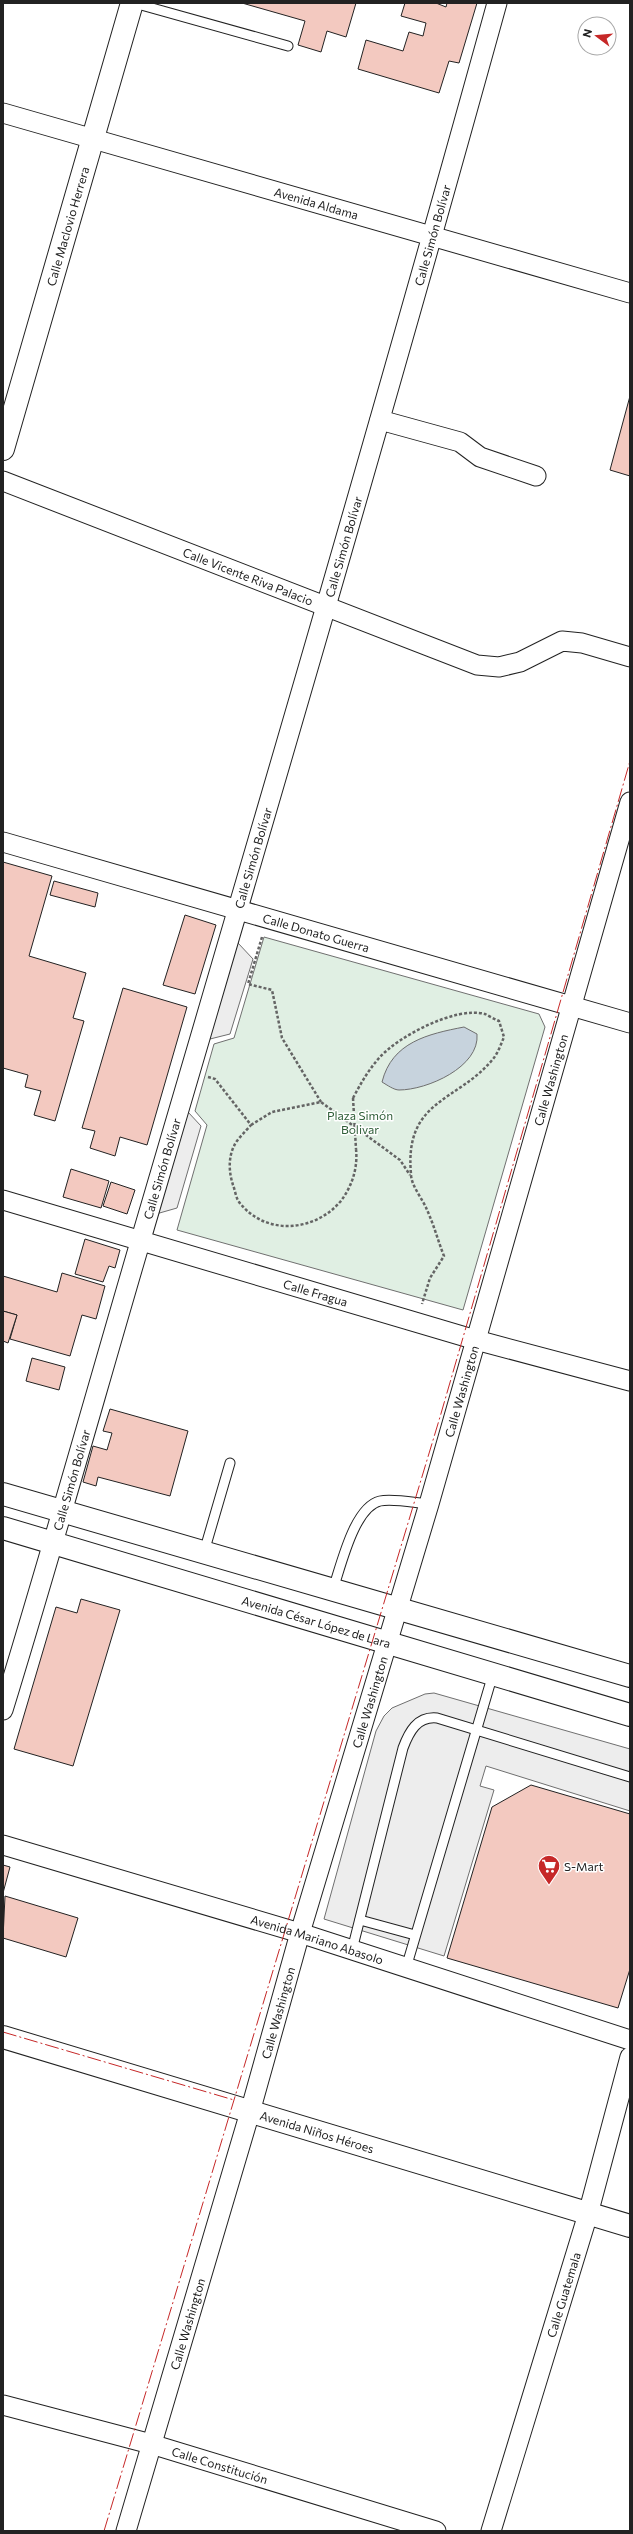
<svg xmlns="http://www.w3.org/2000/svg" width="633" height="2534" viewBox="0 0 633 2534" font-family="Commissioner,sans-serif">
<rect width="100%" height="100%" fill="#fff"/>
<polygon fill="#e0efe3" stroke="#6f6f6f" points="264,937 539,1014 545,1027 463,1310 177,1230 207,1125 195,1111 214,1044 234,1038"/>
<g fill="#ededed" stroke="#6f6f6f">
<polygon points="230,940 238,943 253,959 230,1034 210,1039 201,1037"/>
<polygon points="188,1112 201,1126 177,1208 156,1214"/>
<polygon points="434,1693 630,1749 630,1811 486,1766 480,1786 494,1790 444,1956 324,1919 376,1731 384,1716 392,1708 425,1694"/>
</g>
<path fill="#c7d3dd" stroke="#6f6f6f" d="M464,1027l13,7c3,33 -50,56 -78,56 -5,0 -12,-5 -17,-8 10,-40 46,-48 82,-55z"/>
<g fill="#f3c9c0" stroke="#222">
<polygon points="242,3 356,3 346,37 327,31 321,52 298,45 305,21"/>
<polygon points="405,3 436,3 446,7 447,3 477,3 459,63 449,61 439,93 358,69 366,40 403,51 409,32 423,36 426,23 401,16"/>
<polygon points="630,396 630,476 610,470"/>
<polygon points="3,862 52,876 29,956 86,973 73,1018 84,1021 55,1121 34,1115 41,1091 25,1087 28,1075 3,1068"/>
<polygon points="54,881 98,893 95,907 50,895"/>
<polygon points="185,915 216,925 195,994 163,985"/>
<polygon points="123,988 187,1007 147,1145 120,1137 115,1156 90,1148 95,1131 82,1128"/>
<polygon points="71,1169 109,1181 101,1208 63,1197"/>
<polygon points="111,1182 135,1190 127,1214 103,1206"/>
<polygon points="85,1239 120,1250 115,1268 109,1266 103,1282 75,1274"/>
<polygon points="62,1273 105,1286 96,1319 82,1315 70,1356 10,1339 17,1315 3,1311 3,1276 57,1292"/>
<polygon points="3,1311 17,1315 8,1343 3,1341"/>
<polygon points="32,1358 65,1367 59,1390 26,1381"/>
<polygon points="110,1409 188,1431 170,1496 98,1477 96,1486 83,1482 93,1446 107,1450 112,1433 103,1431"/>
<polygon points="81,1599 120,1610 73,1766 14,1749 56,1607 77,1613"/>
<polygon points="531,1785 630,1814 630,1969 618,2008 447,1958 492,1807"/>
<polygon points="3,1865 10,1867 3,1893"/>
<polygon points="5,1896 78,1918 66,1957 3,1938"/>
</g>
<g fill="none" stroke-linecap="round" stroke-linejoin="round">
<g stroke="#222" stroke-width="11">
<g id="lane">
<polyline points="134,3 288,46"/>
<polyline points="204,1552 230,1463"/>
<path d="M333,1589c8,-23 21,-82 47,-88 12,-3 36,2 49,3"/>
<polyline points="360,1920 415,1935"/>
<path d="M352,1950l51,-202c6,-16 14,-32 34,-30l193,59"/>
<polyline points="406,1968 493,1674"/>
</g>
</g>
<g stroke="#222" stroke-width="21">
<g id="street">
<path id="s1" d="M3,113l627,180"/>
<polyline points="380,420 460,442 480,457 536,476"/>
<path id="s2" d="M3,481l474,184 22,2 21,-5 42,-21 20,2 48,14"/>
<path id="s3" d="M3,842l627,181"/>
<path id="s4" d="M3,1200l473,140 154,41"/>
<path id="s5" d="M3,1710c48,-156 92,-314 138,-471 121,-412 242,-823 356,-1236"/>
<path id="s6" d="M3,1845l297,88 330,107"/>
<path id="s7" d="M3,2405l148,39 285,87"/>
<path id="s8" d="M126,2531l124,-419 50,-179 129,-429 201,-702"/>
<path id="s9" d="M491,2531l97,-317 42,-157"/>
</g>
</g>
<g stroke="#222" stroke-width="24">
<g id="secondary">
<path id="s10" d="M3,449l129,-446"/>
<path id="s11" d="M3,2037l627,189"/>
</g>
</g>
<g stroke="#222" stroke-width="24">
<g id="primary">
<polyline points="3,1494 630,1676"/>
<path id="s12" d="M3,1528l627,187"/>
</g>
</g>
<g stroke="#646464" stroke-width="2.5" stroke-dasharray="3 2" stroke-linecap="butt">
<polyline points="262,937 248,984 272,990 282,1038 321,1102"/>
<path d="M208,1077l7,2 36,46c-5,6 -14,14 -17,21 -6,12 -5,27 -1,39 2,5 3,13 6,17 26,34 75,30 101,0 12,-15 18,-34 16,-53"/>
<path d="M353,1098c8,-15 16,-29 27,-41 19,-21 76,-51 105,-43 4,2 9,5 14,7l5,16c-3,7 -6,16 -11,22 -35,43 -89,40 -82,115 0,12 12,25 16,36 7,15 11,31 17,46l-14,22 -8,26"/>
<polyline points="251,1125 272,1112 321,1102 400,1160 410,1175"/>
</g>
<use href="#lane" stroke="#fff" stroke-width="9"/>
<use href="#street" stroke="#fff" stroke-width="19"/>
<use href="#secondary" stroke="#fff" stroke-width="22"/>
<use href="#primary" stroke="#fff" stroke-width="22"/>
<polyline stroke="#646464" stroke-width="2.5" stroke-dasharray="3 2" stroke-linecap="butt" points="353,1098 356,1149"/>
<g stroke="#c62828" stroke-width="1" stroke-dasharray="14 3 2 3" stroke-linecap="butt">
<polyline points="3,2032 234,2100"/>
<polyline points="104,2531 440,1417 630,761"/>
</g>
</g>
<defs>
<g id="supermarket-pin" transform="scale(1.15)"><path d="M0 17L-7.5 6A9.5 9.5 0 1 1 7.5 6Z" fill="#c62828" stroke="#fff"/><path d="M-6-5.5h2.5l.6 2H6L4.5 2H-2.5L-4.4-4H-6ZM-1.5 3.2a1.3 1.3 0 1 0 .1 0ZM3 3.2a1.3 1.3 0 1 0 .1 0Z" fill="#fff"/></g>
</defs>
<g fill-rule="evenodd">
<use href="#supermarket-pin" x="549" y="1866"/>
</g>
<g text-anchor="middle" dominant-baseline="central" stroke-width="3" stroke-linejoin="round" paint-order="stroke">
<g font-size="12" fill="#222" stroke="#fff">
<text stroke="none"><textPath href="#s1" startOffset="326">Avenida Aldama</textPath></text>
<text stroke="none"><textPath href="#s10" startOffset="232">Calle Maclovio Herrera</textPath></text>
<text stroke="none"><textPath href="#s5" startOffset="1536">Calle Simón Bolívar</textPath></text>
<text stroke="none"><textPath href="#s5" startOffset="1212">Calle Simón Bolívar</textPath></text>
<text stroke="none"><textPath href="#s2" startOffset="263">Calle Vicente Riva Palacio</textPath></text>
<text stroke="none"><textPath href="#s5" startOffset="888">Calle Simón Bolívar</textPath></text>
<text stroke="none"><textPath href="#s3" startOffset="326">Calle Donato Guerra</textPath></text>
<text stroke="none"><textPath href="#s8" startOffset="1512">Calle Washington</textPath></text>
<text stroke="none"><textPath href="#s5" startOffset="564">Calle Simón Bolívar</textPath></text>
<text stroke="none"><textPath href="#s4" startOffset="326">Calle Fragua</textPath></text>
<text stroke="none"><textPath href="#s8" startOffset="1188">Calle Washington</textPath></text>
<text stroke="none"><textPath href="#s5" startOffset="240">Calle Simón Bolívar</textPath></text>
<text stroke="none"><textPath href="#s12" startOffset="327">Avenida César López de Lara</textPath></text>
<text stroke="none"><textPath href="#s8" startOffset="864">Calle Washington</textPath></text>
<text stroke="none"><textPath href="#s6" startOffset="328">Avenida Mariano Abasolo</textPath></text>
<text stroke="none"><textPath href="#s8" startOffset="540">Calle Washington</textPath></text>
<text stroke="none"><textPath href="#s11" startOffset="328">Avenida Niños Héroes</textPath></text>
<text stroke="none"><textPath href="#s9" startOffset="247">Calle Guatemala</textPath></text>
<text stroke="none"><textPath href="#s8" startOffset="216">Calle Washington</textPath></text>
<text stroke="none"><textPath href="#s7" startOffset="225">Calle Constitución</textPath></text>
</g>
<g font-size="12" fill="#2f5e38" stroke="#fff">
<text x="360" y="1115">Plaza Simón<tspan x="360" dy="14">Bolivar</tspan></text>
</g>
<g font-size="12" fill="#222" stroke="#fff" text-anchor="start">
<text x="564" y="1866">S-Mart</text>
</g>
</g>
<rect width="633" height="2534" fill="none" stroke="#222222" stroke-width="8"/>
<g transform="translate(597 36) rotate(286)"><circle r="19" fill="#ffffff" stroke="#a7a7a7"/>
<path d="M0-3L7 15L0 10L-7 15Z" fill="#c62828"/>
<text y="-6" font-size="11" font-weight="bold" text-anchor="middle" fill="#222222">N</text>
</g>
</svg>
